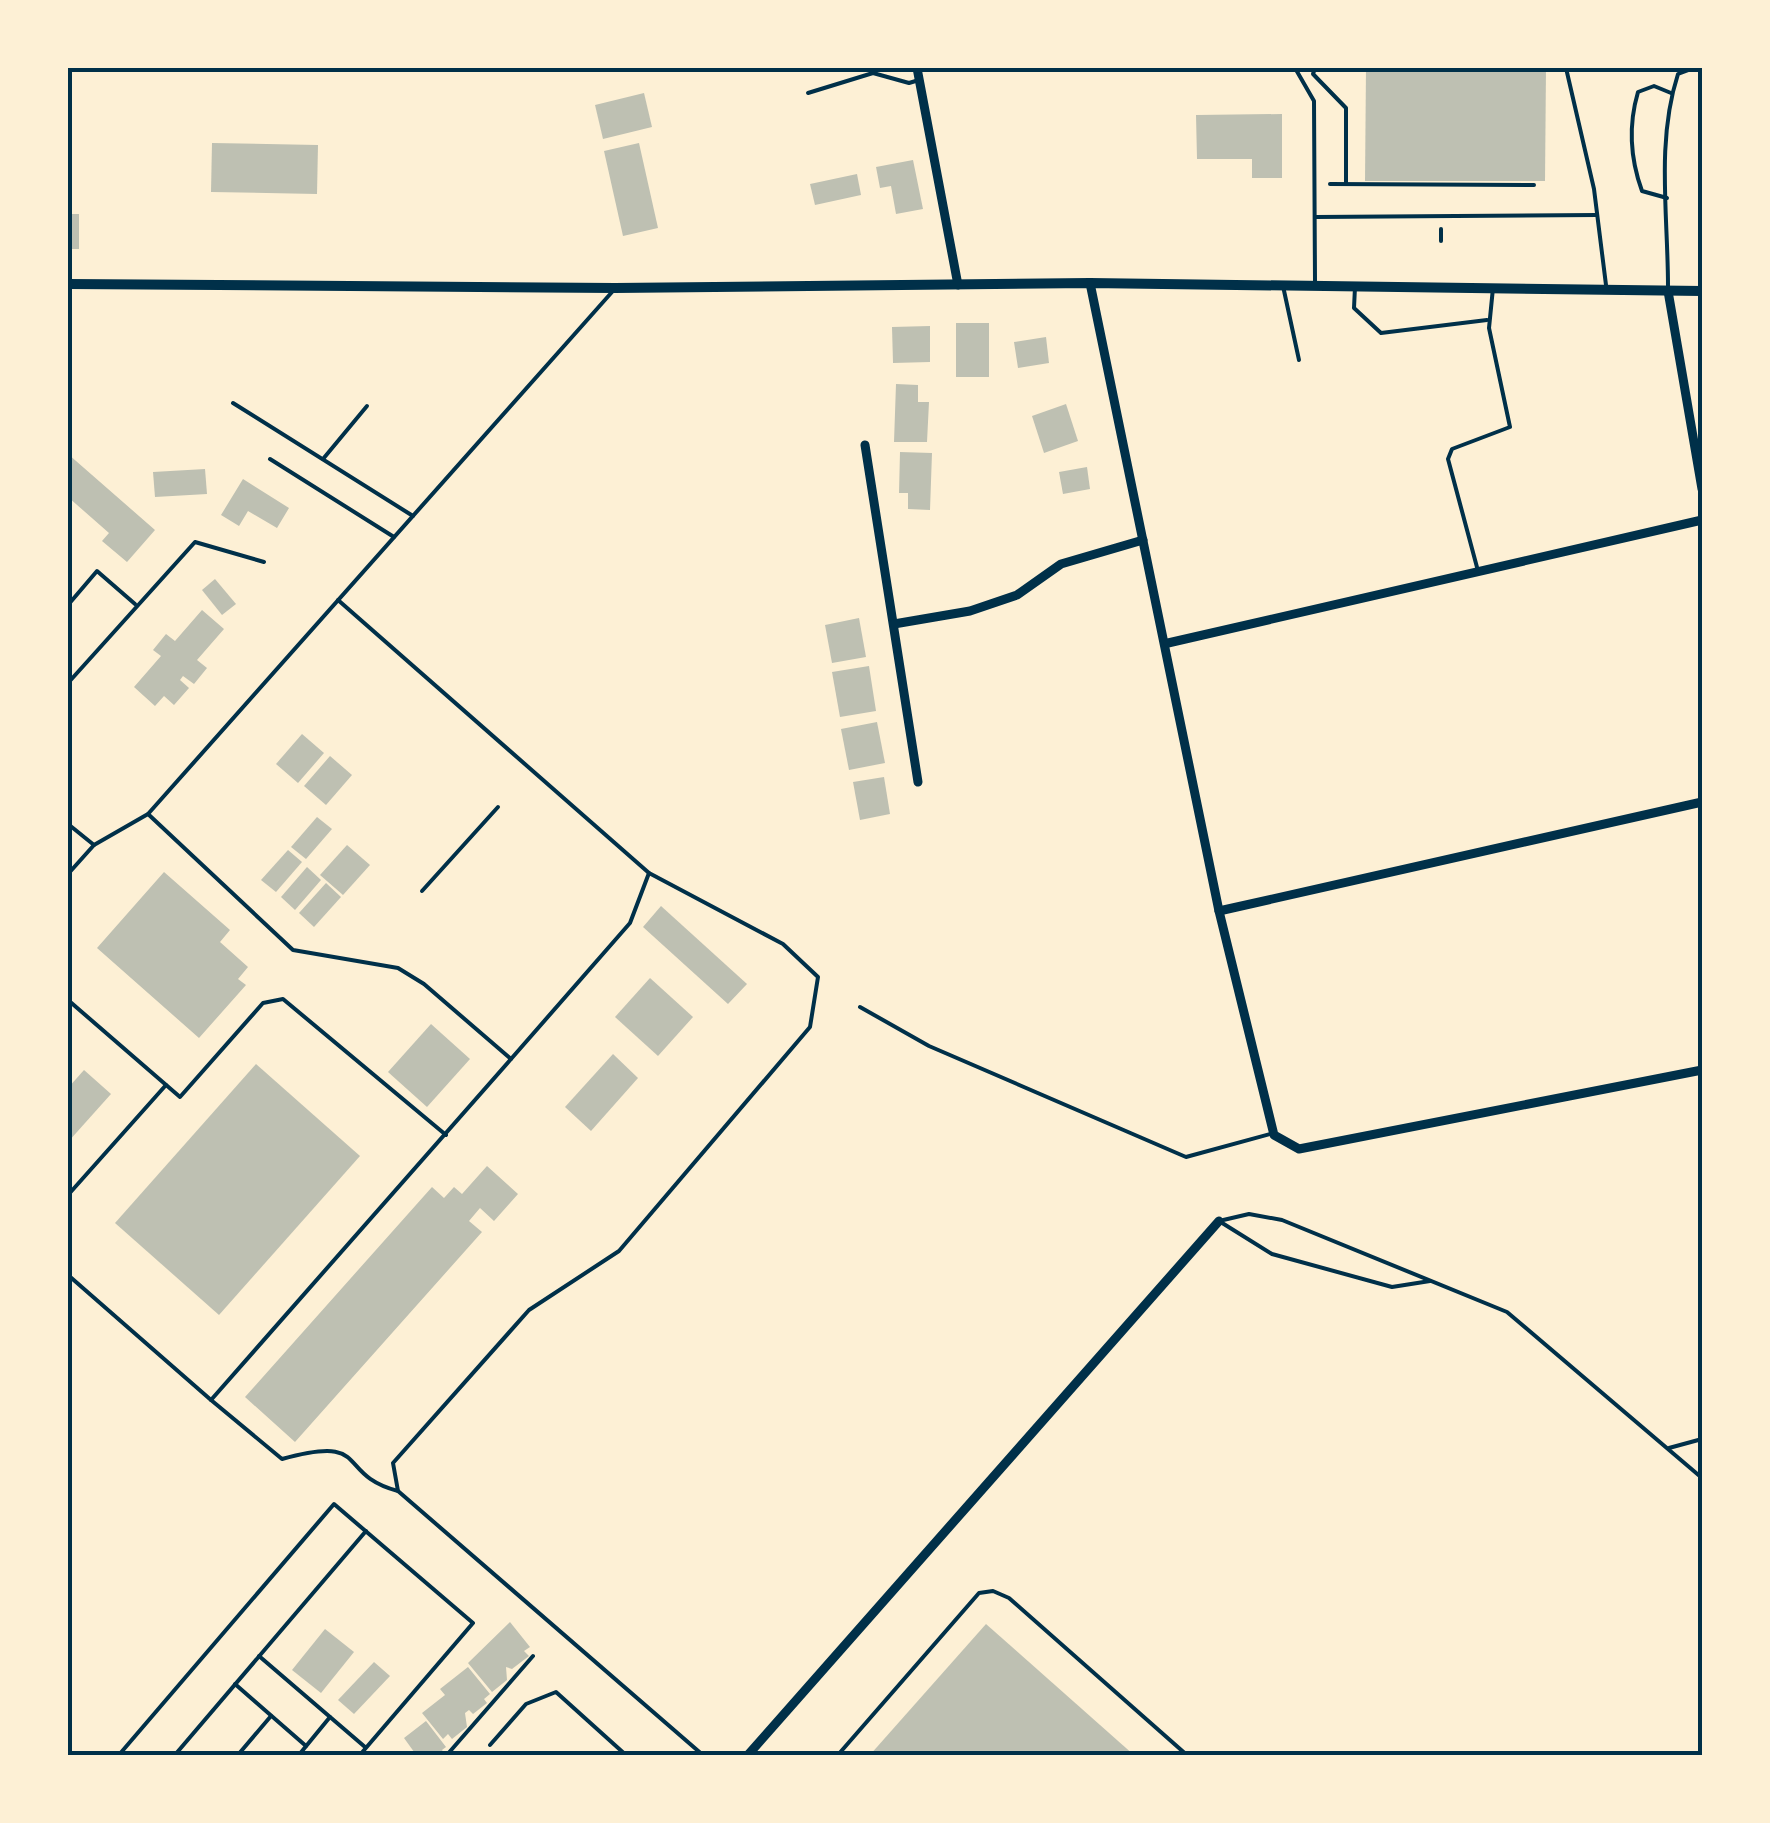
<svg xmlns="http://www.w3.org/2000/svg" width="1770" height="1823" viewBox="0 0 1770 1823" font-family="Barlow,sans-serif">
<rect width="100%" height="100%" fill="#fdf0d5"/>
<g fill="#bec0b2">
<polygon points="1366,68 1546,68 1545,181 1365,181"/>
<polygon points="644,93 652,127 603,139 595,105"/>
<polygon points="1282,114 1282,178 1252,178 1252,159 1197,159 1196,115"/>
<polygon points="212,143 318,145 317,194 211,192"/>
<polygon points="639,143 658,228 623,236 604,151"/>
<polygon points="913,160 923,209 896,214 891,186 880,188 876,167"/>
<polygon points="857,174 861,195 815,205 810,184"/>
<rect x="68" y="214" width="11" height="35"/>
<rect x="956" y="323" width="33" height="54"/>
<polygon points="930,326 930,362 893,363 892,327"/>
<polygon points="1046,337 1049,363 1018,368 1014,342"/>
<polygon points="896,384 918,385 918,402 929,402 927,442 894,442"/>
<polygon points="1066,404 1078,441 1044,453 1032,416"/>
<polygon points="900,452 932,453 930,510 908,509 908,493 899,493"/>
<polygon points="68,454 155,530 127,562 102,541 109,533 68,497"/>
<polygon points="1087,467 1090,489 1063,494 1059,472"/>
<polygon points="205,469 207,494 155,497 153,472"/>
<polygon points="243,479 289,508 277,528 248,511 239,526 221,515"/>
<polygon points="215,579 236,604 222,615 202,590"/>
<polygon points="202,610 224,629 197,660 207,668 194,684 183,676 180,680 189,688 174,705 164,696 155,706 134,687 161,656 153,650 166,634 175,641"/>
<polygon points="859,618 866,657 832,663 825,625"/>
<polygon points="869,666 876,711 840,717 832,672"/>
<polygon points="877,722 885,763 849,770 841,729"/>
<polygon points="302,734 324,753 298,783 276,764"/>
<polygon points="330,756 352,775 326,805 304,786"/>
<polygon points="884,777 890,814 860,820 853,782"/>
<polygon points="317,817 332,829 306,859 291,847"/>
<polygon points="347,845 370,865 343,895 320,875"/>
<polygon points="288,850 302,862 276,892 261,880"/>
<polygon points="307,867 321,880 295,910 281,897"/>
<polygon points="164,872 230,930 220,942 248,967 238,979 246,985 199,1038 97,948"/>
<polygon points="326,883 341,897 314,927 299,913"/>
<polygon points="661,906 747,984 728,1004 643,927"/>
<polygon points="650,978 693,1017 658,1056 615,1017"/>
<polygon points="431,1024 470,1059 427,1107 388,1072"/>
<polygon points="613,1054 638,1078 591,1131 565,1107"/>
<polygon points="256,1064 360,1156 219,1315 115,1223"/>
<polygon points="84,1070 111,1094 68,1142 68,1088"/>
<polygon points="487,1166 518,1194 494,1221 480,1208 469,1221 482,1232 295,1442 245,1397 432,1187 444,1198 454,1187 462,1194"/>
<polygon points="510,1622 530,1647 524,1651 529,1656 512,1669 506,1667 507,1680 492,1692 468,1663"/>
<polygon points="986,1624 1135,1756 869,1756"/>
<polygon points="325,1629 354,1652 321,1693 292,1670"/>
<polygon points="374,1662 390,1676 354,1714 338,1700"/>
<polygon points="468,1667 490,1694 484,1699 487,1703 473,1714 469,1710 465,1713 467,1727 452,1739 448,1734 443,1739 422,1713 445,1695 440,1689"/>
<polygon points="426,1721 446,1747 442,1750 446,1756 417,1756 404,1738"/>
</g>
<g fill="none" stroke-linecap="round" stroke-linejoin="round">
<g stroke="#003049" stroke-width="4">
<polyline points="1315,68 1313,74 1346,108 1346,183"/>
<polyline points="1330,184 1534,185"/>
<polyline points="1441,229 1441,241"/>
<polyline points="446,1756 533,1656"/>
</g>
<g stroke="#003049" stroke-width="4">
<polyline points="872,68 873,73 909,83 919,80"/>
<polyline points="1295,68 1314,101 1315,282"/>
<polyline points="1566,68 1594,189 1606,285"/>
<polyline points="808,93 873,73"/>
<path d="M1667,198l-25,-7c-12,-33 -14,-65 -4,-99l16,-6 17,7"/>
<polyline points="1315,217 1597,215"/>
<polyline points="1283,286 1299,360"/>
<path d="M1668,286c0,-71 -12,-144 10,-212l16,-6"/>
<polyline points="1355,287 1354,308 1381,333 1487,320"/>
<polyline points="233,403 413,516"/>
<polyline points="270,459 394,537"/>
<polyline points="323,459 367,406"/>
<polyline points="1478,571 1448,459 1452,449 1510,427 1489,328 1493,288"/>
<polyline points="338,600 649,873 783,944 818,977 810,1027 619,1251 529,1310 393,1463 398,1491 704,1756"/>
<polyline points="68,605 97,571 135,604"/>
<polyline points="68,683 195,542 264,562"/>
<polyline points="68,824 94,845"/>
<polyline points="68,874 94,845 148,814 612,292"/>
<polyline points="422,891 498,807"/>
<polyline points="68,1000 180,1097 263,1003 283,999 446,1135"/>
<polyline points="860,1007 929,1046 1186,1157 1274,1133"/>
<polyline points="511,1059 630,923 649,873"/>
<polyline points="68,1195 166,1085"/>
<polyline points="1219,1221 1249,1214 1282,1220 1507,1312 1702,1478"/>
<polyline points="1219,1221 1272,1254 1392,1287 1430,1281"/>
<polyline points="68,1275 211,1400 511,1059 424,984 398,968 293,950 148,814"/>
<path d="M211,1400l71,59c91,-25 52,15 116,32"/>
<polyline points="1669,1448 1702,1439"/>
<polyline points="259,1656 365,1747"/>
<polyline points="235,1684 306,1746"/>
<polyline points="490,1745 526,1704 556,1692 627,1756"/>
<polyline points="118,1756 334,1504 473,1623 359,1756"/>
<polyline points="174,1756 366,1531"/>
<polyline points="237,1756 271,1716"/>
<polyline points="298,1756 330,1717"/>
<polyline points="482,1756 483,1754"/>
<polyline points="837,1756 979,1593 993,1591 1009,1598 1188,1756"/>
</g>
<g stroke="#003049" stroke-width="9">
<polyline points="917,68 958,285"/>
<polyline points="1090,283 1219,911 1274,1135 1299,1149 1702,1070"/>
<polyline points="1668,291 1702,489"/>
<polyline points="865,445 918,782"/>
<polyline points="894,624 970,611 1017,595 1061,564 1143,540"/>
<polyline points="1168,643 1702,520"/>
<polyline points="1219,911 1702,802"/>
<polyline points="747,1756 1219,1221"/>
</g>
<polyline stroke="#003049" stroke-width="10" points="68,284 615,288 1090,283 1702,291"/>
</g>
<rect width="1770" height="1823" fill="none" stroke="#fdf0d5" stroke-width="140"/>
<rect x="70" y="70" width="1630" height="1683" fill="none" stroke="#003049" stroke-width="4"/>
</svg>
